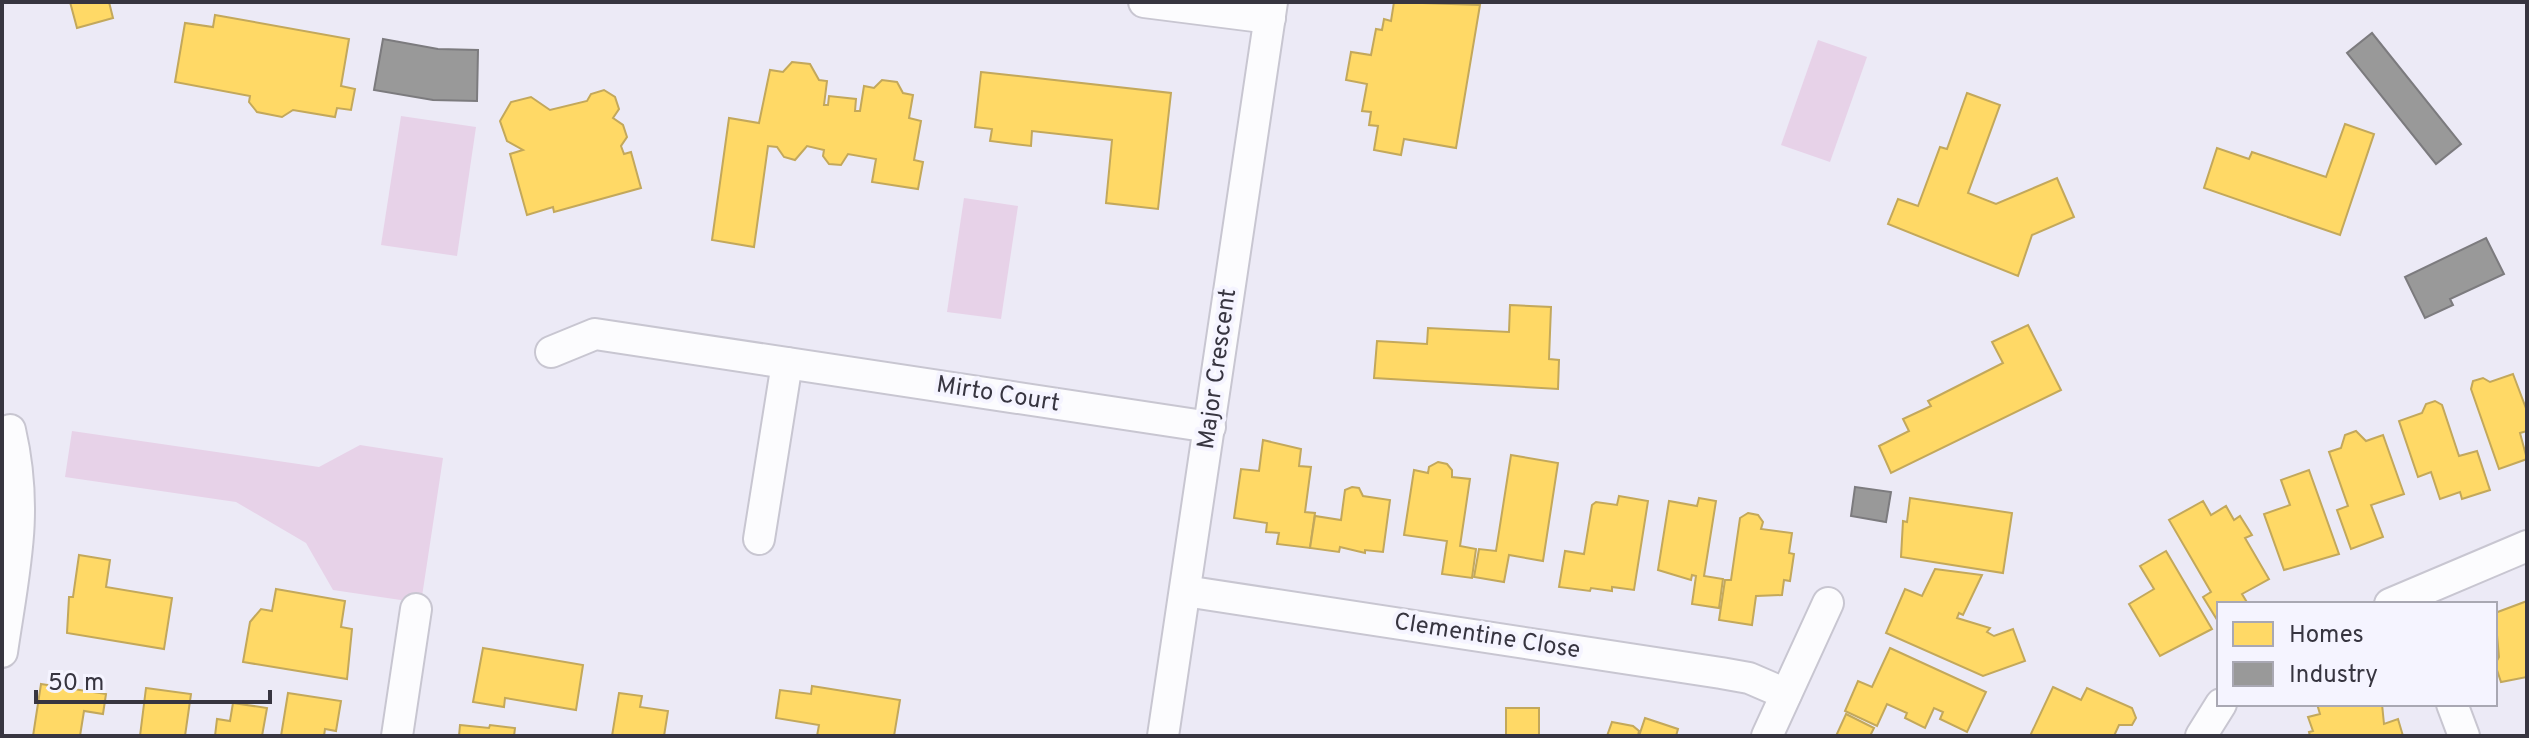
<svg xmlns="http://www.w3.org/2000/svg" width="2529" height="738" viewBox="0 0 2529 738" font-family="Overpass,sans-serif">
<rect width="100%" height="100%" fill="#eceaf6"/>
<g fill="#e7d2e8">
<polygon points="1818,40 1867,57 1830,162 1781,145"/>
<polygon points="401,116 476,127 457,256 381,245"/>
<polygon points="964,198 1018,206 1001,319 947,312"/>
<polygon points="72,431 319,467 360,445 443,458 421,603 333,590 306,543 236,502 65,477"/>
</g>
<g fill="#ffd966" stroke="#c3a85b" stroke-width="2">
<polygon points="70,2 109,2 113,18 77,28"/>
<polygon points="1394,2 1480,5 1456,148 1404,139 1401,155 1374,150 1378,126 1369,125 1371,112 1362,111 1367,84 1346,80 1351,52 1371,55 1376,29 1382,30 1384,19 1391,21"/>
<polygon points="215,15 349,39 341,86 355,89 351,110 337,108 335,117 293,110 282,117 257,112 249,102 250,96 175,82 185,23 213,27"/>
<polygon points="792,62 810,64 819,80 827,81 824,105 828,105 829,96 856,99 855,111 860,111 864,86 874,88 882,80 897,82 903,93 913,95 909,118 921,121 914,160 923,162 918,189 872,182 876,159 848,154 841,165 829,164 823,156 824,150 807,146 795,160 784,157 777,147 768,146 754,247 712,240 729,118 759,123 770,70 783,72"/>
<polygon points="981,72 1171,93 1158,209 1106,203 1112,140 1032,131 1031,146 990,141 992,129 975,127"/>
<polygon points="604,90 615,97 619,109 613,118 623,125 627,137 621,146 624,154 631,152 641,188 554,212 553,207 527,215 510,154 523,150 507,141 500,121 511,102 531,97 550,110 587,101 591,94"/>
<polygon points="1967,93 2000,105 1968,193 1996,204 2057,178 2074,217 2032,235 2018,276 1888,224 1898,199 1918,206 1940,147 1947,149"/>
<polygon points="2345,124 2374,134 2340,235 2204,188 2217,148 2249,159 2252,152 2326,177"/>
<polygon points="1510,305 1551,307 1549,359 1559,360 1558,389 1374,378 1377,341 1427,344 1428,328 1509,332"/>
<polygon points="2028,325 2061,390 1891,473 1879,446 1909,431 1903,419 1931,406 1928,401 2003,363 1992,342"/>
<polygon points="2513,374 2527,411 2527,431 2520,433 2527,459 2499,469 2471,389 2473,381 2483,378 2490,382"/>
<polygon points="2435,401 2442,405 2459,456 2477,451 2490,490 2462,499 2460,492 2440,499 2431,472 2418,477 2399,421 2422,413 2426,404"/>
<polygon points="2356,431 2366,441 2383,435 2404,494 2371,505 2383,537 2351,549 2337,510 2348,506 2329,452 2341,448 2345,435"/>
<polygon points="1263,440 1301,449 1299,466 1311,467 1305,512 1315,513 1310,548 1277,544 1279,533 1266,532 1267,523 1234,518 1241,469 1259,471"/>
<polygon points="1511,455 1558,463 1543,561 1509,555 1504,582 1474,577 1479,549 1496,551"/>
<polygon points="1438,462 1447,464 1452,470 1452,477 1470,479 1460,546 1476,549 1472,578 1442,574 1447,541 1404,535 1414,470 1428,473 1429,467"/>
<polygon points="2309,470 2339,554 2284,570 2264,514 2290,505 2281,480"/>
<polygon points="1352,487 1359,488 1363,496 1390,500 1383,552 1365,550 1365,553 1340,547 1339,552 1310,548 1315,516 1341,520 1345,490"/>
<polygon points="1619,496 1648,501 1634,590 1612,587 1612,591 1591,588 1590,591 1559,587 1565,551 1584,554 1592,505 1596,502 1617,505"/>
<polygon points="1699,498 1716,501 1704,576 1723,579 1719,608 1692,604 1696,576 1692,575 1691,580 1658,570 1669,501 1697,506"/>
<polygon points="1910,498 2012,513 2003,573 1901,557 1903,521 1907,522"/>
<polygon points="2203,501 2211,515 2226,506 2234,520 2240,516 2252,535 2245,538 2269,579 2242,594 2248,604 2219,604 2219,623 2203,597 2211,592 2169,520"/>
<polygon points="1748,513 1758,515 1763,522 1761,529 1792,533 1789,553 1794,554 1790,581 1784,580 1782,595 1756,596 1752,625 1719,620 1725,580 1731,580 1740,518"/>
<polygon points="2166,551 2212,629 2160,656 2129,604 2154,589 2140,566"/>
<polygon points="79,555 110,560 106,587 172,598 164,649 67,633 69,597 73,597"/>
<polygon points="1935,569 1982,575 1963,615 1959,613 1957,618 1990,628 1987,632 1994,636 2013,629 2025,661 1983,676 1886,633 1905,589 1922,596"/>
<polygon points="276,589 345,601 341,627 352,629 347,679 243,662 250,622 261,609 272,611"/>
<polygon points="2527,601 2527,677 2501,682 2495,664 2499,657 2495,613"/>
<polygon points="483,648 583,665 576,710 505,698 504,707 473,702"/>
<polygon points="1890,648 1986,692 1967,732 1940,719 1943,712 1934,708 1925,728 1905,718 1907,713 1887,704 1877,726 1845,711 1858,681 1872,687"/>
<polygon points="41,684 106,694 103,714 84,711 80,736 33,736"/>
<polygon points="812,686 900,700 894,736 817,736 819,725 776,718 780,690 811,694"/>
<polygon points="2053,687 2081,700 2087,688 2132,708 2136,718 2132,725 2119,725 2114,736 2030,736"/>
<polygon points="146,688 191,694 185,736 140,736"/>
<polygon points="288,693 341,701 336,731 325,729 324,736 281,736"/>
<polygon points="619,693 642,696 640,707 668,711 664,736 612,736"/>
<polygon points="233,703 267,708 262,736 215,736 217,719 230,721"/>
<polygon points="2317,704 2382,704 2384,724 2398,719 2403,736 2310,736 2309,732 2313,731 2308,717 2320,714"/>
<rect x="1506" y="708" width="33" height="28"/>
<polygon points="1846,714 1874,728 1870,736 1836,736"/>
<polygon points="1645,718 1678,729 1676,736 1639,736"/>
<polygon points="1612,722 1633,726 1639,731 1638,736 1607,736"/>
<polygon points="460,725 489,728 490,725 515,728 514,736 459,736"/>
</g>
<g fill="#999" stroke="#7c7b7e" stroke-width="2">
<polygon points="2372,33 2461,144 2436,164 2347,53"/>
<polygon points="383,39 438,49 478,50 477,101 433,100 374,90"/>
<polygon points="2486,238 2504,274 2450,299 2453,305 2425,318 2405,277"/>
<polygon points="1855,487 1891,492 1886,522 1851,516"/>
</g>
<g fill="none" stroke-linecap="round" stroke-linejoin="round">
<g stroke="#c8c6d1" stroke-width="34">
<g id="minor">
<polyline points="1144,2 1270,18"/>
<polyline points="551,352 595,334 1210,427"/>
<polyline points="759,539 787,363"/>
<polyline points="1185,591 1721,673 1749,678 1786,694"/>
<polyline points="2390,604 2527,546"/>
<path d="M2,652c12,-82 27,-140 8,-222"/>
<polyline points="2452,704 2464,736"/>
<polyline points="397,736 416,609"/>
<polyline points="1163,736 1272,2"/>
<polyline points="1767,736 1828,603"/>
<polyline points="2201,736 2221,704"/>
</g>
</g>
<use href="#minor" stroke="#fcfcfe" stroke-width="30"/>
</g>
<g text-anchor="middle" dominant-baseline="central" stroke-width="8" stroke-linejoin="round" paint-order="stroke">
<g font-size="24" fill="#373540" stroke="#f5f4ff">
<text transform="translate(1218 369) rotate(-82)">Major Crescent</text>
<text transform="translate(998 395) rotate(9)">Mirto Court</text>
<text transform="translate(1487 637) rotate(9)">Clementine Close</text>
</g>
</g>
<rect width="2529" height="738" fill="none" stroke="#373540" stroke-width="8"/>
<rect x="2217" y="602" width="280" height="104" fill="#f5f4ff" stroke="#a9a8b3" stroke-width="2"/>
<rect x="2233" y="622" width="40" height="24" fill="#ffd966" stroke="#a9a8b3" stroke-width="2"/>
<text x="2289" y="642" font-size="24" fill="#373540">Homes</text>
<rect x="2233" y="662" width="40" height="24" fill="#999999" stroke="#a9a8b3" stroke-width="2"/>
<text x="2289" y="682" font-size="24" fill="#373540">Industry</text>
<path d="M36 690v12h234v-12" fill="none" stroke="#373540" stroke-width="4"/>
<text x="48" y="690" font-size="24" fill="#373540" stroke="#f5f4ff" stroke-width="6" paint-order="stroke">50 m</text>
</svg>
